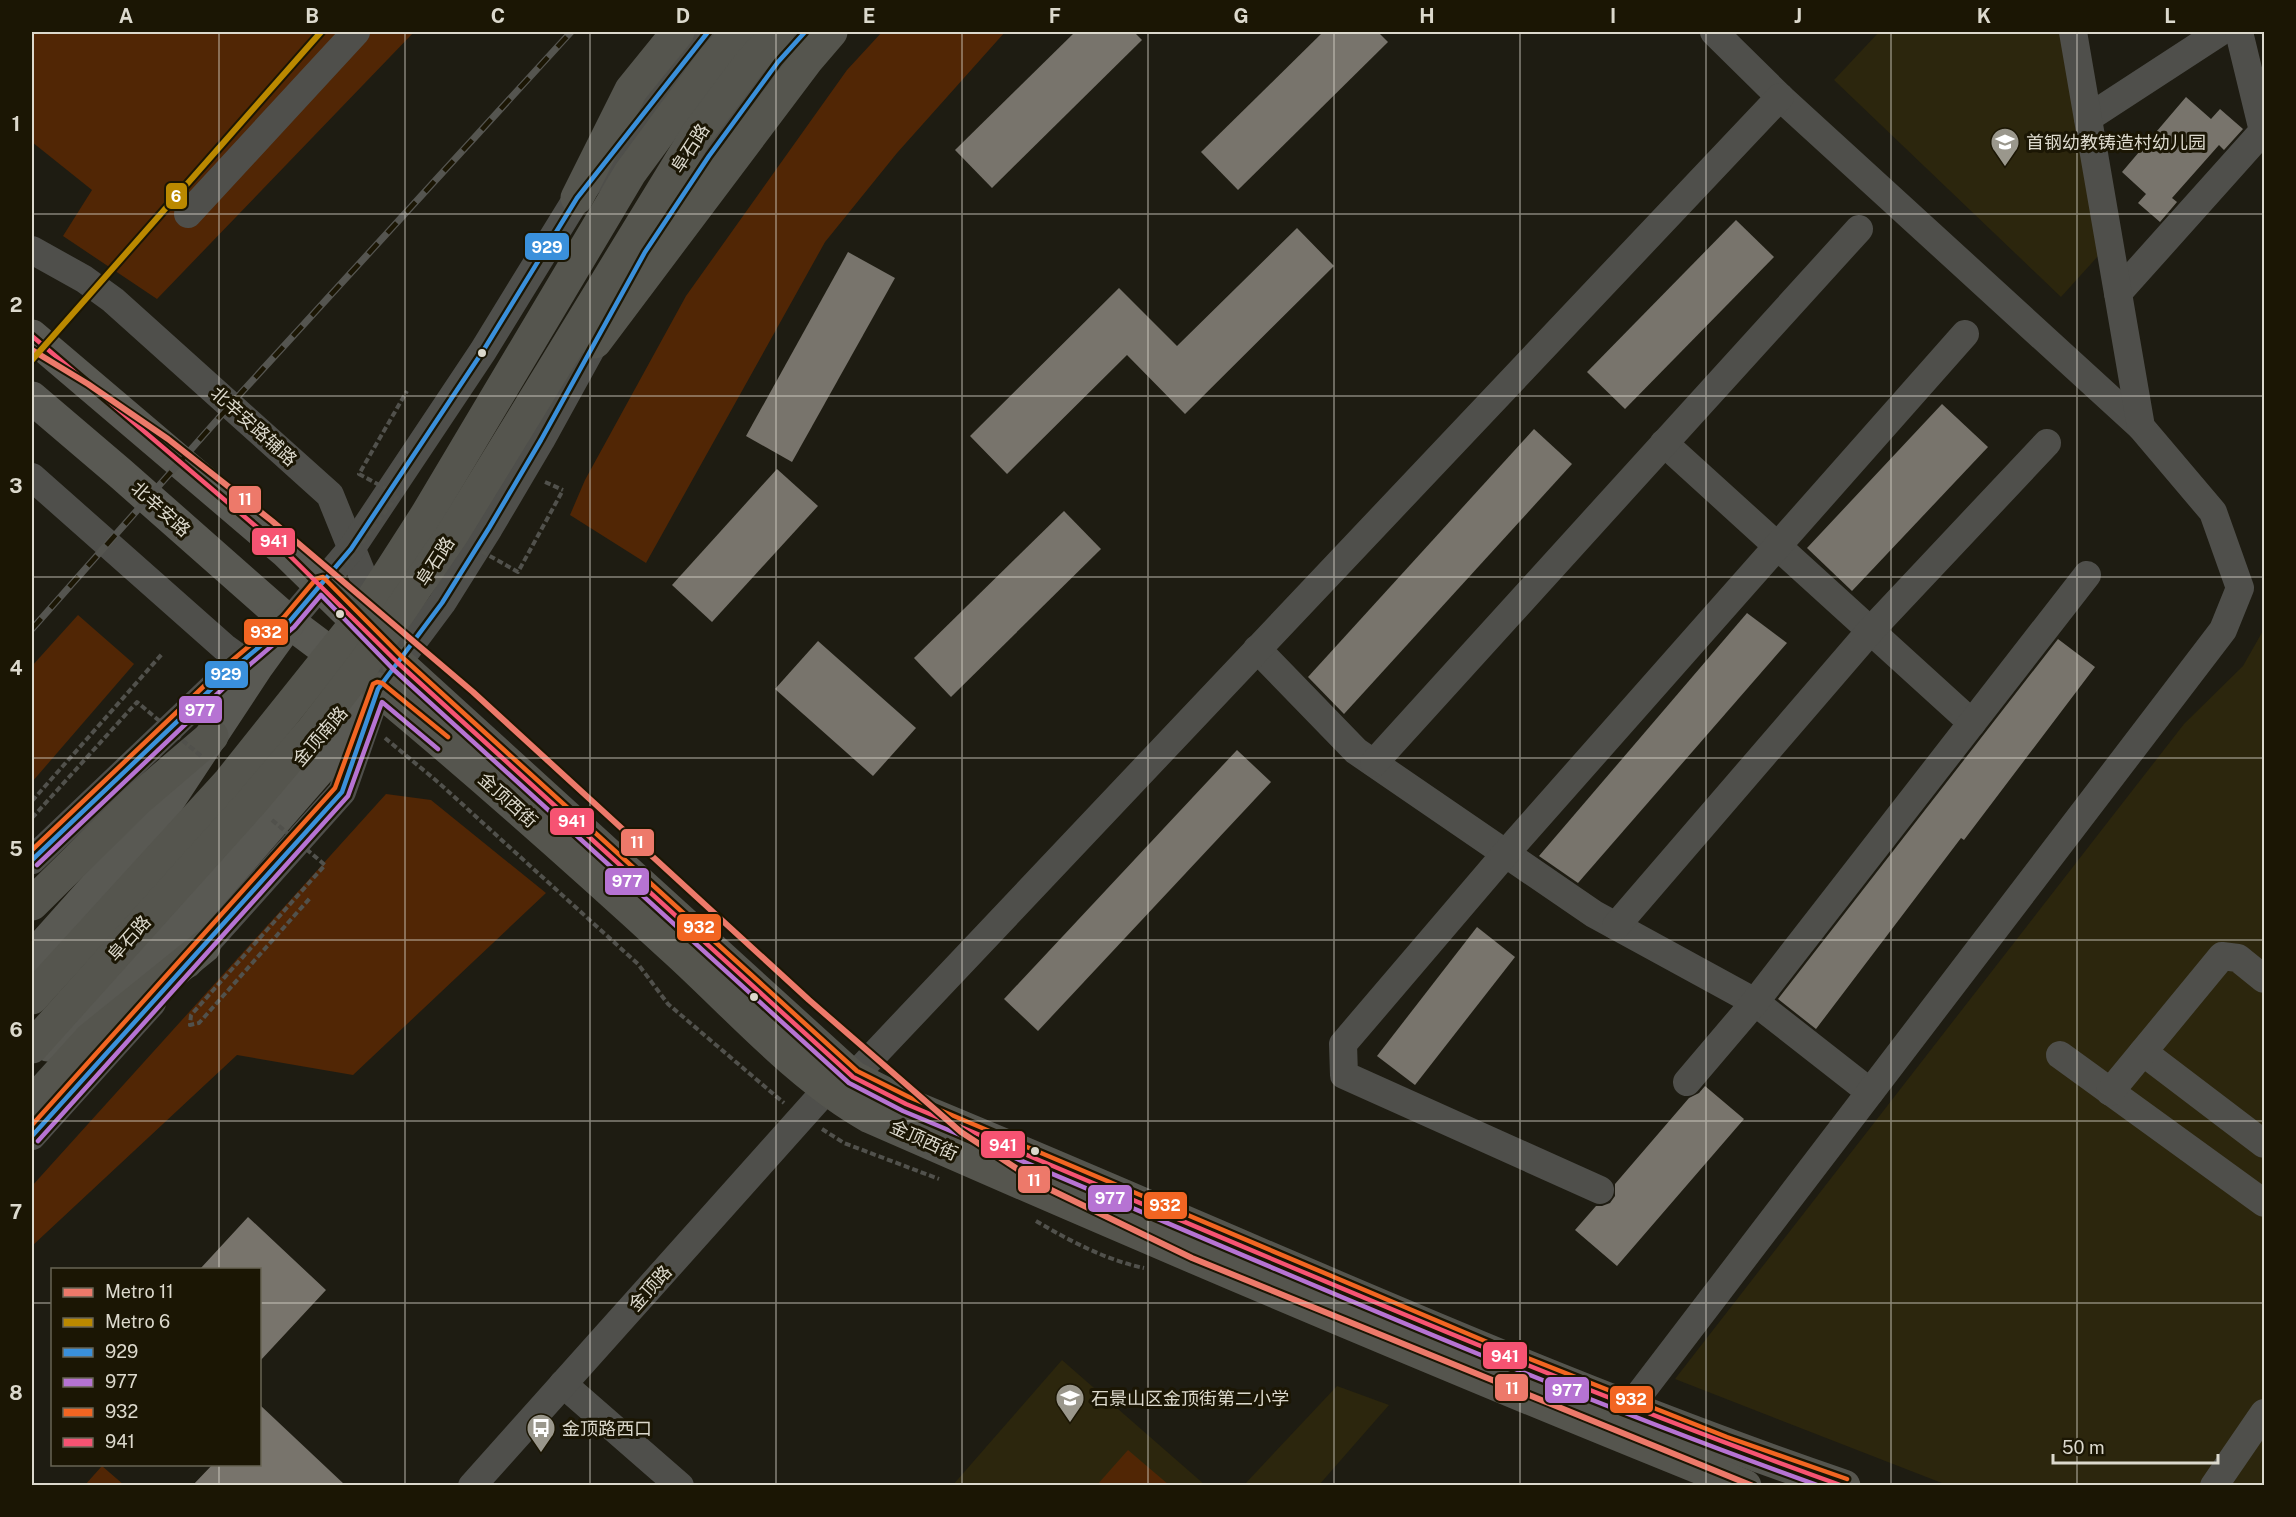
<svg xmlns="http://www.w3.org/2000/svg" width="2296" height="1517" viewBox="0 0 2296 1517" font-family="'Public Sans','Noto Sans SC',sans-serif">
<rect width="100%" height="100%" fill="#1e1c12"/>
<g fill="#2c260d">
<polygon points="1879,32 2060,32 2099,255 2061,297 1834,80"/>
<polygon points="2264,629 2264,1485 1947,1485 1675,1379 2184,724 2243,666"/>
<polygon points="1062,1360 1205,1485 952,1486"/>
<polygon points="1337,1386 1389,1405 1319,1485 1244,1485"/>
</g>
<g fill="#512605">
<polygon points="32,32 414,32 157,299 63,236 92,190 32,142"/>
<polygon points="882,32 1005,32 897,153 825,242 646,563 570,515 585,480 686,296 847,70"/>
<polygon points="78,615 134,664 32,782 32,666"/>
<polygon points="386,794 431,800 546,893 353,1075 237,1055 32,1246 32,1186"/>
<polygon points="1128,1450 1169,1485 1097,1485"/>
<polygon points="102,1466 124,1485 85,1485"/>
</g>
<g fill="#78746c">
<polygon points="1075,32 1134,32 1142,40 992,188 955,150"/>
<polygon points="1323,32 1378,32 1388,42 1238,190 1201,152"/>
<polygon points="2186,97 2211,119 2220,109 2243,129 2224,150 2219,145 2172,198 2177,202 2160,222 2138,203 2146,194 2122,172"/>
<polygon points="1736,220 1774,257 1625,409 1587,372"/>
<polygon points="1297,228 1334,266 1185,414 1127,355 1007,474 970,436 1119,288 1177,346"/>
<polygon points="848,252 895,278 792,462 746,436"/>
<polygon points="1942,404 1988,447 1852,591 1807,548"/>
<polygon points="1534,429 1572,464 1344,714 1308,677"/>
<polygon points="777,469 818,506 712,622 672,585"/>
<polygon points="1064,511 1101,549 951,697 914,658"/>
<polygon points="1747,613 1787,643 1578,883 1539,856"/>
<polygon points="2058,639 2095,667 1964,840 1961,838 1816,1029 1778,999"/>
<polygon points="818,641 916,728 873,776 775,689"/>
<polygon points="1237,750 1271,782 1038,1031 1004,999"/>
<polygon points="1477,927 1515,957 1415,1085 1377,1056"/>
<polygon points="1705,1086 1744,1119 1617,1266 1575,1230 1596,1206 1602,1206 1610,1203 1615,1196 1615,1184 1689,1098 1699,1093"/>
<polygon points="248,1217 326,1290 260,1361 260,1269 200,1269"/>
<polygon points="260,1405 345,1485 193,1485 213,1464 260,1464"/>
</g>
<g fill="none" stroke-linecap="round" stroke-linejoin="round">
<g stroke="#51514c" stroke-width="4" stroke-dasharray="6 3" stroke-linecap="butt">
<polyline points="545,482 563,490"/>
<polyline points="385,738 439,783 638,964 668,1004 784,1103"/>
<polyline points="32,801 162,654"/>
<polyline points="822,1129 844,1143 939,1179"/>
<path d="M1036,1221c34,20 70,39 108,47"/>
</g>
<g stroke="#4f4f4b" stroke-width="28">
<polyline points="1714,32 1780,97 2141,427"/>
<polyline points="2088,118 2220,32"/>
<polyline points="188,214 356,32"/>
<path d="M650,246c48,-74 97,-148 155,-214"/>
<polyline points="32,250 84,279 113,300 330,495 379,616"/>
<polyline points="2118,293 2263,131 2239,32"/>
<polyline points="1664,443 1972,723"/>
<polyline points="32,477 224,647 242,660 258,665"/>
<polyline points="1257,649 1356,751 1594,914 1755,1002 1870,1092"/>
<polyline points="1374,763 1859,229"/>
<polyline points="32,860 228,673 289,622 351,549 483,351 577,198 708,32"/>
<polyline points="1616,926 1871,630 2047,443"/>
<polyline points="188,964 342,792 378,689 442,603 489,528 541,440 606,322"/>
<polyline points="2143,1052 2264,1144"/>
<polyline points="2060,1055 2264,1203"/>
<polyline points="853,1077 1780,97"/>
<polyline points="1687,1082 1755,1002 2087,575"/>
<polyline points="2110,1092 2222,956 2238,958 2264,979"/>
<polyline points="32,1136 152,1003"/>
<polyline points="1600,1190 1344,1075 1343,1044 1506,853 1965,334"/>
<polyline points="563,1384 680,1486"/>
<polyline points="1631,1407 1642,1391 2223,630 2240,588 2213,512 2141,427 2073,32"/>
<polyline points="472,1486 827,1089"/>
<polyline points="2214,1486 2264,1413"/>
</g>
<g stroke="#595953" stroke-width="33">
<polyline points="32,336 286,552 376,640"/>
<polyline points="32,398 120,473 289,622 353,670"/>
<polyline points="32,958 157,818 258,665 289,622"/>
<polyline points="48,1045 174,936 318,771 360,717 378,689"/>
</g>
<g stroke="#55554e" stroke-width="33">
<polyline points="577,198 631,90 678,32"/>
<polyline points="595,342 807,60 831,32"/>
<path d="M398,663l455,414 53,27c312,128 618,273 938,382"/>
<path d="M378,689c101,84 199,171 295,259 61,55 125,129 197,169 290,127 581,251 875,369"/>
<polyline points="32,904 136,801 212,736"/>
<polyline points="32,1103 90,1039 204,947"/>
</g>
<g stroke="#555550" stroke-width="7">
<polyline id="rail" points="32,629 241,393 571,32"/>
</g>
<use href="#rail" stroke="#1b1604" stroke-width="4.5" stroke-dasharray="14" stroke-linecap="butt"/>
<g stroke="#51514c" stroke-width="4" stroke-dasharray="6 3" stroke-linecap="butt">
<polyline points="474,547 518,572 563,490"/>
<polyline points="340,572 398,495 359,474 407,391"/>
<polyline points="32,818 137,702 201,756"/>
<polyline points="272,820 325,865 191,1015 190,1025 199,1023 310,898"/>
</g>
<g stroke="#55554e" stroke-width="33">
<polyline points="32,998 229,782 361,617 427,514 630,173 713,60 738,32"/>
<polyline points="32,1047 251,803 311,732 363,665 453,533 697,134 750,63 778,32"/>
</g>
<g stroke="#1b1604" stroke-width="9">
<g id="bus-1">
<polyline points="32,860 228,673 289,622 351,549 483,351 577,198 708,32"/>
<polyline points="32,1136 342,792 378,689 442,603 489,528 541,440 645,252 709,156 778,62 805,32"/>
</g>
</g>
<g stroke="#1b1604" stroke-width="9">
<g id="bus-2">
<path d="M37,865l196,-186 61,-52 27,-32 72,74 456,414 54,28c305,127 606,264 917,375"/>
<polyline points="38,1141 348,796 382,702 438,749"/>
</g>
</g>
<g stroke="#1b1604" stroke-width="9">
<g id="bus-3">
<polyline points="32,850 223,668 284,617 316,579 323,577 403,658 857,1071 909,1097 1492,1344 1727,1437 1847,1479"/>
<polyline points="32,1125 335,788 373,684 377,682 382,683 448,737"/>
</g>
</g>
<g stroke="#1b1604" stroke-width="9">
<path id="bus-4" d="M32,336l254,216 112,111 455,414 53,27c311,130 619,268 937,382"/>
</g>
<use href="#bus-1" stroke="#3a90db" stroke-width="4.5"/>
<use href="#bus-2" stroke="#b673d3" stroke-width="4.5"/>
<use href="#bus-3" stroke="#f26522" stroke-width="4.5"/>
<use href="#bus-4" stroke="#f65372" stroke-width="4.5"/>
<g stroke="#1b1604" stroke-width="10">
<polyline id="metro-1" points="32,350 88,384 168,439 272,521 473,692 809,1000 961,1132 1045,1187 1192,1258 1753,1486"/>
</g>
<g stroke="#1b1604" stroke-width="10">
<polyline id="metro-2" points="32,360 321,32"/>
</g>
<use href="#metro-1" stroke="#ed796a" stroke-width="6"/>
<use href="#metro-2" stroke="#bb8900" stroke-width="6"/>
</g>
<path fill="none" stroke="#dcd9cd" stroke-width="1.5" stroke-opacity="0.55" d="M219,32v1238M405,32v1454M590,32v1454M776,32v1454M962,32v1454M1148,32v1454M1334,32v1454M1520,32v1454M1706,32v1454M1891,32v1454M2077,32v1454M32,214h2232M32,396h2232M32,577h2232M32,758h2232M32,940h2232M32,1121h2232M32,1303h20M260,1303h2004M219,1464v22"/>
<defs>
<g id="school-pin" transform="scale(1.5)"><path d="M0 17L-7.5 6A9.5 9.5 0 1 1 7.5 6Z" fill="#9a978c" stroke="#1b1604"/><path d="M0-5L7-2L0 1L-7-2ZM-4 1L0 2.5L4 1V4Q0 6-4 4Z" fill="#fff"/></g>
<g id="bus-pin" transform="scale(1.5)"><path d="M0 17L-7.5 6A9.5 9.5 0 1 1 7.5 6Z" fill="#9a978c" stroke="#1b1604"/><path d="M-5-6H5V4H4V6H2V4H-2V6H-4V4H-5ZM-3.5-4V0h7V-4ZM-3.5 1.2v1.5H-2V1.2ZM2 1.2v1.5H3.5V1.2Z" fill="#fff"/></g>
</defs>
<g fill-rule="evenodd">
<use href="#school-pin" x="2005" y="142"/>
<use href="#school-pin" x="1070" y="1398"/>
<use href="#bus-pin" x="541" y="1428"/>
</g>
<g fill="#dcd9cd" stroke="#1b1604" stroke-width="2">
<circle cx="482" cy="353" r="5"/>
<circle cx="340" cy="614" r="5"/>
<circle cx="754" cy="997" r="5"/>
<circle cx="1035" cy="1151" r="5"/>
</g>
<g text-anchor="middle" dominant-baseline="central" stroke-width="6" stroke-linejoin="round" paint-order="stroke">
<g font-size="18" fill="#dcd9cd" stroke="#1b1604" text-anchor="start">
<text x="2026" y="142">首钢幼教铸造村幼儿园</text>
<text x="1091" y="1398">石景山区金顶街第二小学</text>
<text x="562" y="1428">金顶路西口</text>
</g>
<g font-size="18" fill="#dcd9cd" stroke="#1b1604">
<text transform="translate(690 148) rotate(-57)">阜石路</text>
<text transform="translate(254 426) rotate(42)">北辛安路辅路</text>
<text transform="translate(161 509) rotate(42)">北辛安路</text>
<text transform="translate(435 561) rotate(-57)">阜石路</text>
<text transform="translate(320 736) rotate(-49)">金顶南路</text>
<text transform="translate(508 800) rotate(42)">金顶西街</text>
<text transform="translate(129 938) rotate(-48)">阜石路</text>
<text transform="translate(924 1140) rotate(24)">金顶西街</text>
<text transform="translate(650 1288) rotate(-48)">金顶路</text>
</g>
</g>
<g stroke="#1b1604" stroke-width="2">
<rect x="165" y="182" width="23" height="28" rx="6" fill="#bb8900"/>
<rect x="524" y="232" width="46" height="29" rx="6" fill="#3a90db"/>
<rect x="228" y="485" width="34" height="29" rx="6" fill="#ed796a"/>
<rect x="251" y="527" width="45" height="29" rx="6" fill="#f65372"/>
<rect x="243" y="618" width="46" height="28" rx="6" fill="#f26522"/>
<rect x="204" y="660" width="45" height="29" rx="6" fill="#3a90db"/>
<rect x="178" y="695" width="45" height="29" rx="6" fill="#b673d3"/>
<rect x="549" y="807" width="46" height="29" rx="6" fill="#f65372"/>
<rect x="620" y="828" width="35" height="29" rx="6" fill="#ed796a"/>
<rect x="604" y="867" width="46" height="29" rx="6" fill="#b673d3"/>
<rect x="676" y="913" width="46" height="29" rx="6" fill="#f26522"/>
<rect x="980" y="1130" width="46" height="29" rx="6" fill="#f65372"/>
<rect x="1017" y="1165" width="34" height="29" rx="6" fill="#ed796a"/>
<rect x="1087" y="1184" width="46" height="29" rx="6" fill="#b673d3"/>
<rect x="1143" y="1191" width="45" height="29" rx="6" fill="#f26522"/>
<rect x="1482" y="1341" width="46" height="29" rx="6" fill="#f65372"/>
<rect x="1494" y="1373" width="35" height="29" rx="6" fill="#ed796a"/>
<rect x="1544" y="1376" width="46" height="28" rx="6" fill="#b673d3"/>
<rect x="1609" y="1385" width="45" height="29" rx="6" fill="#f26522"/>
</g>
<g font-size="16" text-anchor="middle" font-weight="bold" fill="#fff">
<text x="176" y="202">6</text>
<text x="547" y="253">929</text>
<text x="245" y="505">11</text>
<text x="274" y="547">941</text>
<text x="266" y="638">932</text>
<text x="226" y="680">929</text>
<text x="200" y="716">977</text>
<text x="572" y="827">941</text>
<text x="637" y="848">11</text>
<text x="627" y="887">977</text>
<text x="699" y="933">932</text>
<text x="1003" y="1151">941</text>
<text x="1034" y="1186">11</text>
<text x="1110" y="1204">977</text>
<text x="1165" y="1211">932</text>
<text x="1505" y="1362">941</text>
<text x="1512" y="1394">11</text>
<text x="1567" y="1396">977</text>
<text x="1631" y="1405">932</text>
</g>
<rect width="2296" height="1517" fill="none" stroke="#1b1604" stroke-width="66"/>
<rect x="51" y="1268" width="210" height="198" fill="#1b1604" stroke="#686454" stroke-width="1.5"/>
<rect x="63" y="1288" width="30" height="9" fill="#ed796a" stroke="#686454" stroke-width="1.5"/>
<text x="105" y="1298" font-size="18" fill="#dcd9cd">Metro 11</text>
<rect x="63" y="1318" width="30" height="9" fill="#bb8900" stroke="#686454" stroke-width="1.5"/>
<text x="105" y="1328" font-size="18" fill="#dcd9cd">Metro 6</text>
<rect x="63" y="1348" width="30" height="9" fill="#3a90db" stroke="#686454" stroke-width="1.5"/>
<text x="105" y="1358" font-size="18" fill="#dcd9cd">929</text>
<rect x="63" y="1378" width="30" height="9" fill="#b673d3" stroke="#686454" stroke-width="1.5"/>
<text x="105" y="1388" font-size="18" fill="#dcd9cd">977</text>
<rect x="63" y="1408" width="30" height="9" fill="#f26522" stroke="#686454" stroke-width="1.5"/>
<text x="105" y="1418" font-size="18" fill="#dcd9cd">932</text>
<rect x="63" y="1438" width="30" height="9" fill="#f65372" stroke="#686454" stroke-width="1.5"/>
<text x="105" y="1448" font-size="18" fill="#dcd9cd">941</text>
<path d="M2053 1454v9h165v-9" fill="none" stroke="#dcd9cd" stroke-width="3"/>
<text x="2062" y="1454" font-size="18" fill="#dcd9cd" stroke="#1b1604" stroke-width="4.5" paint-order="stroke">50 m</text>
<rect x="33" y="33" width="2230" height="1451" fill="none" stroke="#dcd9cd" stroke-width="2"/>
<g font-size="20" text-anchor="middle" font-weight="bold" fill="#dcd9cd">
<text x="126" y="23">A</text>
<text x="312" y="23">B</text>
<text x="498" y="23">C</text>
<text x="683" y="23">D</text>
<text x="869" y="23">E</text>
<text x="1055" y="23">F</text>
<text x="1241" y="23">G</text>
<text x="1427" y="23">H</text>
<text x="1613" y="23">I</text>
<text x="1798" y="23">J</text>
<text x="1984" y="23">K</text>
<text x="2170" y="23">L</text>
<text x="16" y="131">1</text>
<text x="16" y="312">2</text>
<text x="16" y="493">3</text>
<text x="16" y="675">4</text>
<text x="16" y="856">5</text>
<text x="16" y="1037">6</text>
<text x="16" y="1219">7</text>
<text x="16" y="1400">8</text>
</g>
</svg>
